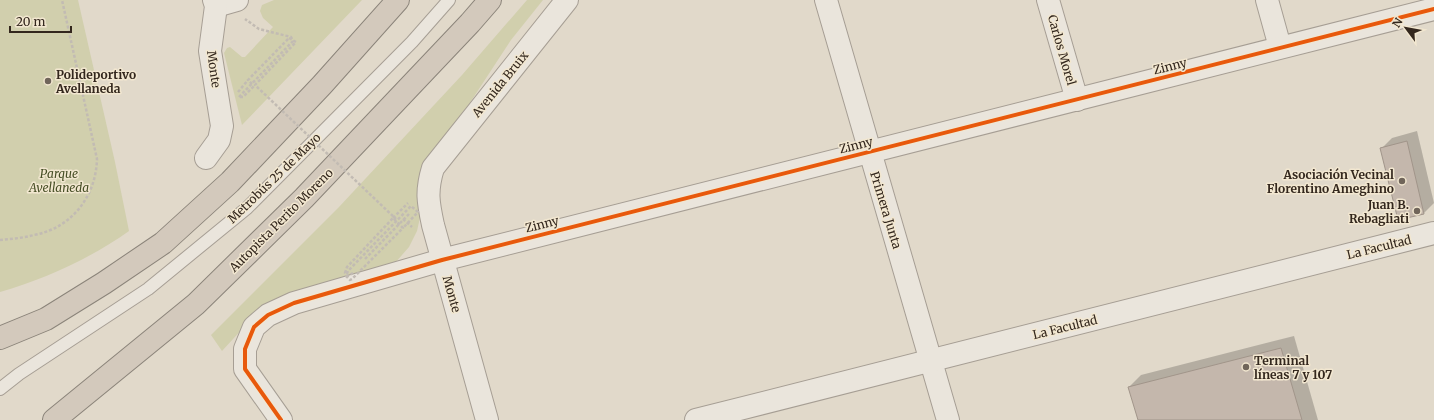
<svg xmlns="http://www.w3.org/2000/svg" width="1434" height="420" viewBox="0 0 1434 420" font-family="Merriweather,serif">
<rect width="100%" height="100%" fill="#e1d9ca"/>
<g fill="#d1cfad">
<path d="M0,0h78l37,162 14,69c-38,27 -84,48 -129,61z"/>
<polygon points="274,0 362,0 242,125 224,53 227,48 230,47 242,57 245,57 273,27 263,18 260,11 262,5"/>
<polygon points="527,0 543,0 511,40 441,147 421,213 417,231 409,247 395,263 256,314 222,351 211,335 339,207 462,75"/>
</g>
<g fill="#0003">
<polygon points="1417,131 1434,203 1424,213 1381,149 1392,138"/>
<polygon points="1294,336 1318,420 1139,420 1129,387 1141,375"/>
</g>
<g fill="#c4b7ac" stroke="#a1958a">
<polygon points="1407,141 1424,214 1398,220 1380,148"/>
<polygon points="1281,348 1302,420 1138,420 1128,387"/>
</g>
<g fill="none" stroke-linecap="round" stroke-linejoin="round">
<g stroke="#a69e94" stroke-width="14">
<polyline id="lane" points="0,389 19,374 148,289 247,208 412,42 449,0"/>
</g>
<g stroke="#a69e94" stroke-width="24">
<g id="street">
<polyline points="826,0 948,420"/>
<polyline points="1048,0 1077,100"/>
<polyline points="1267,0 1280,47"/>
<polyline points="216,6 237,0"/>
<polyline points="206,158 219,140 222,126 210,51 216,6 214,0"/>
<polyline points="281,420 245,369 245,349 254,327 268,315 294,303 442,260 1434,9"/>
<path d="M487,420l-54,-195c-5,-23 -7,-34 0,-57l134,-168"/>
<polyline points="696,420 1434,233"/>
</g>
</g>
<g stroke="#8b847a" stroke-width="24">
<g id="highway">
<polyline points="0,338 46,319 104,283 163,243 230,182 322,85 398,0"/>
<polyline points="54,420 196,304 304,198 470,23 490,0"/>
</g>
</g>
<g stroke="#c2bbb3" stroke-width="2.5" stroke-dasharray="3 2" stroke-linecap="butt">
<polyline points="252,84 248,80 289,38"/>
<polyline points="238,92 248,80"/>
<polyline points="239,97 293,41 291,37 259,29 245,19"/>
<polyline points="240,97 243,97 255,85"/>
<polyline points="393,218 408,203"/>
<polyline points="403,219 412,227"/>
<path d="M0,240c11,-1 23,-2 34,-5 38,-7 62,-39 63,-76l-35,-159"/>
<polyline points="365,259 409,214"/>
</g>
<use href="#lane" stroke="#eae5dc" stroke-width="12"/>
<use href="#street" stroke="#eae5dc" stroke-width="22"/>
<use href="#highway" stroke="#d3c9bc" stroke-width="22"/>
<g stroke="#c2bbb3" stroke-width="2.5" stroke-dasharray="3 2" stroke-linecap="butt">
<polyline points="289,38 296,42 255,85 396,219"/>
<polyline points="353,273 348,276 345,273 347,267 393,218 403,228 352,279 350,280 346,276 348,271 411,206 418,212 403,228"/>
</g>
<g stroke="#f2e7d0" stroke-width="6">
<polyline id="cycleway" points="281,420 245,369 245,349 254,327 268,315 294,303 442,260 1434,9"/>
</g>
<use href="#cycleway" stroke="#e8590c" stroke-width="4"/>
</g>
<g fill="#70655a" stroke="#f2e7d0" stroke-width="1.5">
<circle cx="48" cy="81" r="4"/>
<circle cx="1402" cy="181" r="4"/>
<circle cx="1417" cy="211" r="4"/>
<circle cx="1246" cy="367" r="4"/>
</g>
<g text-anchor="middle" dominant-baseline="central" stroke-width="3" stroke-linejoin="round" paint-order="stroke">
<g font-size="12" fill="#33271d" stroke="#f2e7d0">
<text transform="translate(1062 50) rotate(74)">Carlos Morel</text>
<text transform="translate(1170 66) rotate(-14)">Zinny</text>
<text transform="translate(214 69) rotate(82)">Monte</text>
<text transform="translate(500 84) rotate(-51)">Avenida Bruix</text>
<text transform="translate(856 145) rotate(-14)">Zinny</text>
<text transform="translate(274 178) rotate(-44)">Metrobús 25 de Mayo</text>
<text transform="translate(886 210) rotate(73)">Primera Junta</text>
<text transform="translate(281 220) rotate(-45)">Autopista Perito Moreno</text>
<text transform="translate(542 224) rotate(-14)">Zinny</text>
<text transform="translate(1379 247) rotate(-14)">La Facultad</text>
<text transform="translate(452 294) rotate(74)">Monte</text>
<text transform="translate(1065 327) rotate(-14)">La Facultad</text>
</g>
<g font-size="12" font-weight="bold" fill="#33271d" stroke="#f2e7d0" text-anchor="start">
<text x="56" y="74">Polideportivo<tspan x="56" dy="14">Avellaneda</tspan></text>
<text x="1394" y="174" text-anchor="end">Asociación Vecinal<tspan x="1394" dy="14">Florentino Ameghino</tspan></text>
<text x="1409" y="204" text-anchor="end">Juan B.<tspan x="1409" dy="14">Rebagliati</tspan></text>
<text x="1254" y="360">Terminal<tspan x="1254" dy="14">líneas 7 y 107</tspan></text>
</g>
<g font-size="12" font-style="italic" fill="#464e25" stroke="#f2e7d0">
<text x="59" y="173">Parque<tspan x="59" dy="14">Avellaneda</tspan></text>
</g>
</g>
<g transform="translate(1406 28) rotate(302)" stroke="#f2e7d0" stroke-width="3" paint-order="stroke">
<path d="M0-3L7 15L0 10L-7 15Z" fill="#33271d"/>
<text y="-6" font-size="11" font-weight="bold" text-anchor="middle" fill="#33271d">N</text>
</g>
<path d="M10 26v6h61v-6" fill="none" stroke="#33271d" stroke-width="2"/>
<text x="16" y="26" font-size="12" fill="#33271d" stroke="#f2e7d0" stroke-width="3" paint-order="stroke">20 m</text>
</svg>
